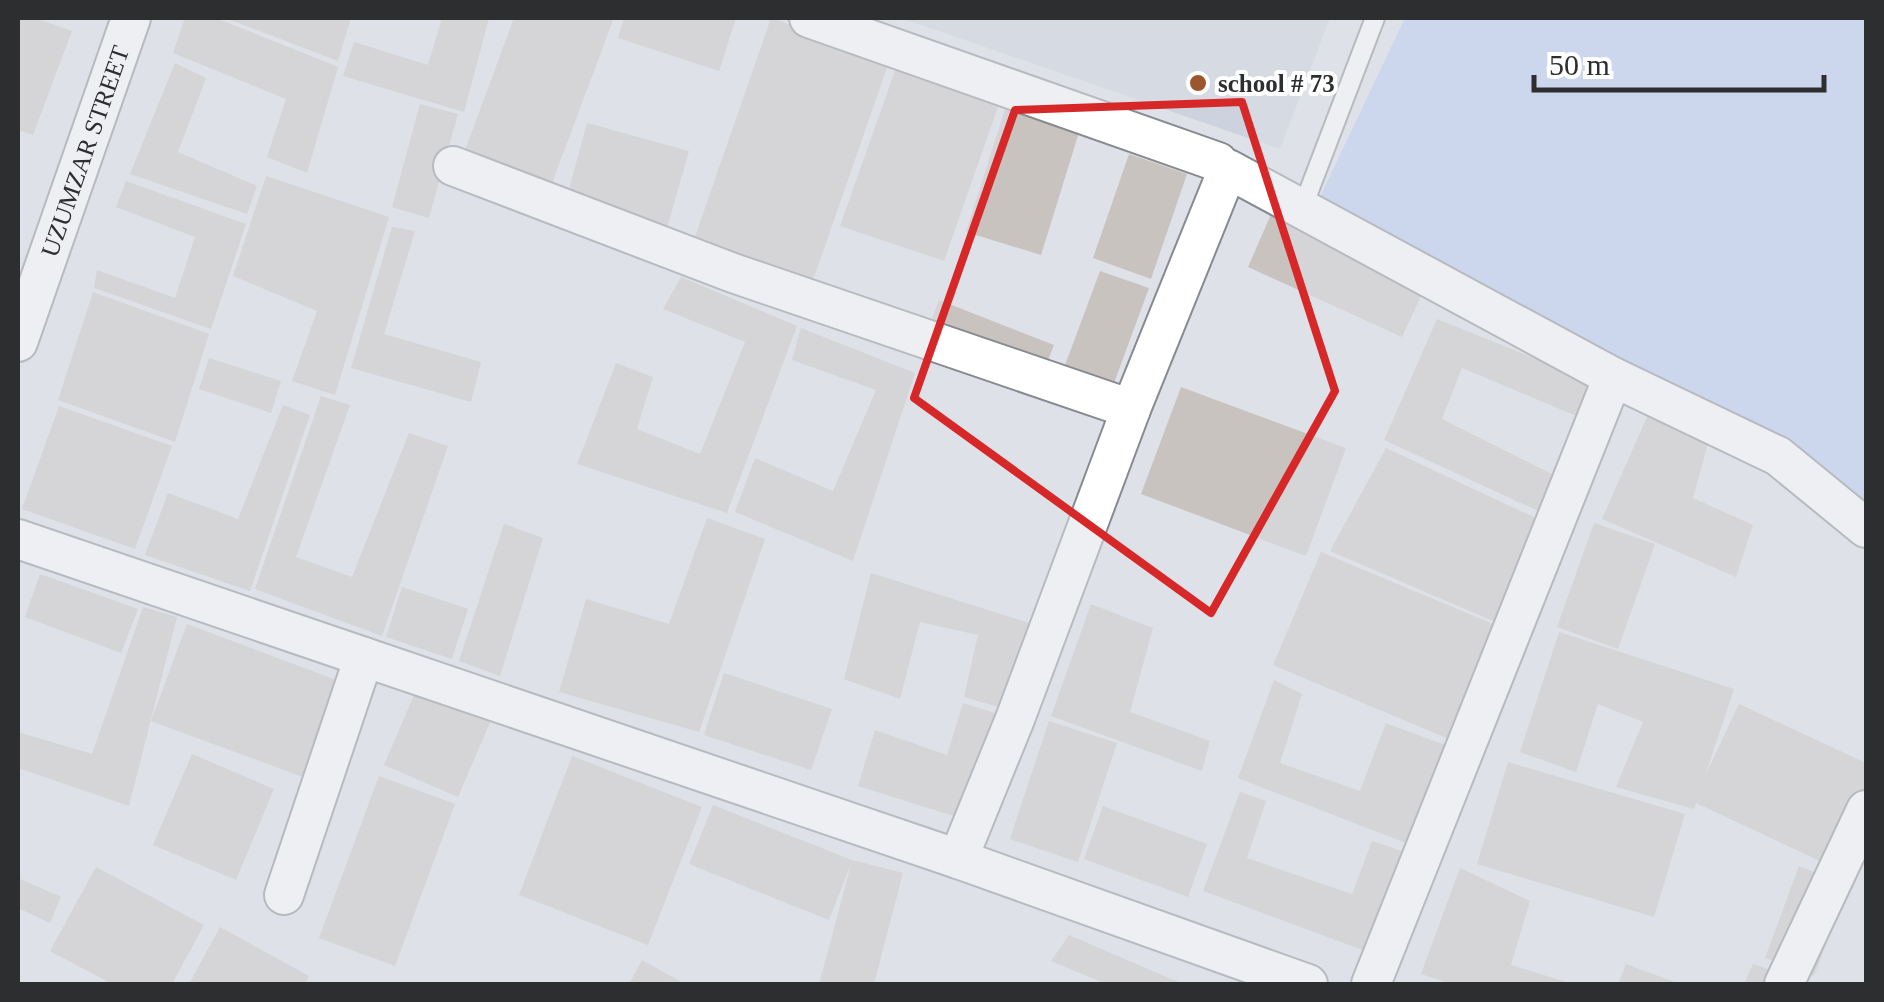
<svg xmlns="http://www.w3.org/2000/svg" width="1884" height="1002" viewBox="0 0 1884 1002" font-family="'Times New Roman',serif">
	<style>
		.built { fill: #ccd2de }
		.green { fill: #b6c9f3 }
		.building { fill: #c9c3c0 }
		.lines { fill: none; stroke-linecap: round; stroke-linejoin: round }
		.lane-casing { stroke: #878a8f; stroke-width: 22 }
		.street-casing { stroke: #878a8f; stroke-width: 42 }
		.lane { stroke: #fff; stroke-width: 18 }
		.street { stroke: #fff; stroke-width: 38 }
		.marked { fill: none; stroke: #d62828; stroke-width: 8; stroke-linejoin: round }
		.poi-dot { fill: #9c562d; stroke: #fff; stroke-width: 4 }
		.labels { text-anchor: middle; stroke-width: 8; stroke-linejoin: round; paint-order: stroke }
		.poi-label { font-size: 25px; font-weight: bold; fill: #2d2e30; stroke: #fff; text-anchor: start }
		.street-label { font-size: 25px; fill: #2d2e30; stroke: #fff }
	</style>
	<rect width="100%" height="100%" fill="#dee1e7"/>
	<path class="built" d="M901,18H1330L1280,149Z"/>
	<path class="green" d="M1405,18H1866V505L1708,403L1318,201Z"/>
	<path class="building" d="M18,18H35L72,31L33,135L18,130Z
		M185,18H216L338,67L307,173L267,157L286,99L173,53Z
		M225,18H351L338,61Z
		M442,18H489L464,112L343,76L354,42L428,65Z
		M514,18H614L551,186L464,153Z
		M624,18H736L719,71L618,38Z
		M771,18L890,59L809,292L690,251Z
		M175,63L206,78L178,152L257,186L247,214L130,174Z
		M897,65L1000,101L944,261L840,226Z
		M1007,103L1081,126L1041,255L966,232Z
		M420,104L458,114L429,218L392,207Z
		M587,123L689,151L667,228L566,200Z
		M1129,154L1187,174L1151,279L1093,258Z
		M266,176L389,217L335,395L292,381L317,311L233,276Z
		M126,181L246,224L211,329L94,288L97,270L175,298L195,237L116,207Z
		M1272,212L1427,283L1402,337L1248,267Z
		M392,227L415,231L384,334L481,362L471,402L351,368Z
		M1100,271L1149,288L1110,394L1061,376Z
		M681,277L797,326L727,513L577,464L616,363L653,377L637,429L700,454L745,342L663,309Z
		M93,292L209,334L175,442L58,400Z
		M939,300L1054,345L1044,371L929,326Z
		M1437,319L1596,383L1579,417L1462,368L1442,419L1564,480L1549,516L1384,440Z
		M801,328L915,373L853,561L735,512L755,458L833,491L876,390L792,360Z
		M209,358L281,381L271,413L199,389Z
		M1181,387L1346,448L1306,556L1141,494Z
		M321,396L350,405L296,557L352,577L409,433L448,446L382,636L255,589Z
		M1653,403L1711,432L1693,498L1753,525L1736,577L1602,519Z
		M283,405L310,415L250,591L145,555L168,493L238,519Z
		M59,406L172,446L135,549L22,509Z
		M1386,448L1542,521L1500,624L1330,551Z
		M707,518L765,539L699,732L559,692L586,599L669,624Z
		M1594,523L1655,544L1618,649L1557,627Z
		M504,524L543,538L500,676L459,661Z
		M1321,552L1498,626L1451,740L1273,665Z
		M871,573L1032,624L1005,709L964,697L978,635L920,622L900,699L844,679Z
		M40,574L138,609L121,653L25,617Z
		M402,587L468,609L452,659L386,637Z
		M1091,604L1153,628L1130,712L1210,741L1202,771L1051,716Z
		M143,607L177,617L129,806L18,768V732L92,754Z
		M187,624L347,684L311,780L151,721Z
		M1559,632L1734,689L1705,776L1739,704L1866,763V851L1854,877L1696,803L1694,809L1616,787L1643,722L1598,704L1576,772L1520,752Z
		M724,673L832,709L811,770L704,735Z
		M1274,680L1302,694L1280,763L1360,791L1386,723L1453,748L1419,848L1238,778Z
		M418,686L492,718L458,797L384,765Z
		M963,703L1001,715L966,820L858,786L875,730L947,755Z
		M1049,721L1117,743L1078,862L1010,839Z
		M192,754L274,789L236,880L153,845Z
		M572,756L702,807L648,945L519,895Z
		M1508,762L1685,814L1654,917L1477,864Z
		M379,776L455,804L395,966L319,938Z
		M1240,792L1266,801L1247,858L1352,894L1372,841L1408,853L1371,953L1203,891Z
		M713,805L852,860L903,873L874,984H819L852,861L829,920L689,864Z
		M1103,806L1207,844L1188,897L1084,859Z
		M1799,866L1848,885L1814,976L1765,958Z
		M96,867L204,925L172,984H112L50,951Z
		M1460,868L1530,901L1511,965L1573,984H1451L1421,974Z
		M18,878L61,897L50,923L18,908Z
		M220,927L309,976L305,984H189Z
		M1069,935L1183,984H1106L1051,961Z
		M642,960L685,984H629Z
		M1626,964L1680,984H1618Z
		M1753,964L1811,984H1744Z"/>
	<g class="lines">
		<defs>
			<path id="lane" d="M1302,209L1375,18"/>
			<g id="street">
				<path d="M809,18L1218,162"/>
				<path d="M453,166L733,273L1131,409"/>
				<path id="s1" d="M18,342L131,18"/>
				<path d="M18,539L364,657"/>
				<path d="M284,895L364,657L958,859"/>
				<path d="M1308,984L958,859L1015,719L1131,409L1228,169L1613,377"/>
				<path d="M1371,984L1613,377L1778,456L1866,528"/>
				<path d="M1784,984L1866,810"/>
			</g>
		</defs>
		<use href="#lane" class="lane-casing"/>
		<use href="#street" class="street-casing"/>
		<use href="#lane" class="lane"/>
		<use href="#street" class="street"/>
	</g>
	<path d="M0 0H1884V1002H0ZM1242,102L1335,391L1211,613L914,398L1015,110Z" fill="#dee1e7" fill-opacity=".55" fill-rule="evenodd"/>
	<path class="marked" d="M1242,102L1335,391L1211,613L914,398L1015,110Z"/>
	<circle class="poi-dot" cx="1198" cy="83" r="10"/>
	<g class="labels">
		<g class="poi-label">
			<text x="1218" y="92">school # 73</text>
		</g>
		<g class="street-label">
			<text dy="9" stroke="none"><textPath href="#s1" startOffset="202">UZUMZAR STREET</textPath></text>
		</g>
	</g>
	<rect width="1884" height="1002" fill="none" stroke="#2d2e30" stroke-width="40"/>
	<path d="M1534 75v15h290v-15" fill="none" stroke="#2d2e30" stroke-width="5"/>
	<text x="1549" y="75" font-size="30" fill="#2d2e30" stroke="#ffffff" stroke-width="8" paint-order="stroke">50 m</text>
</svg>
